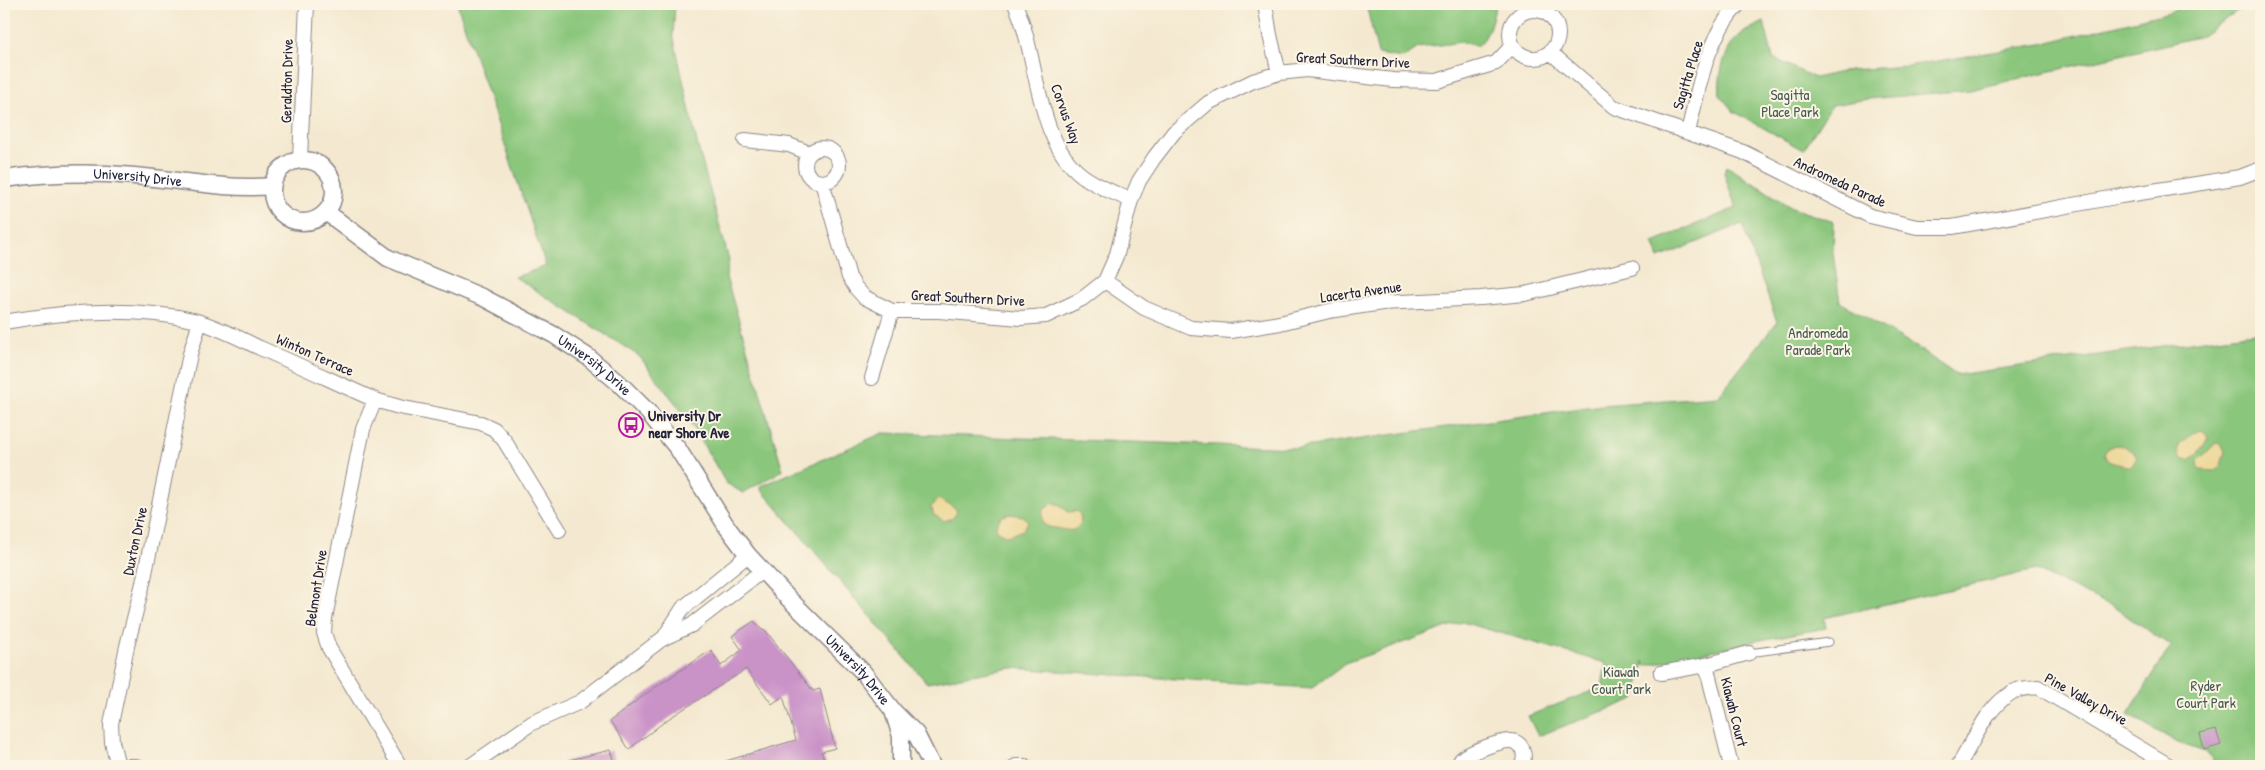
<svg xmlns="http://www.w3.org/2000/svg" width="2265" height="770" viewBox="0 0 2265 770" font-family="'Patrick Hand',sans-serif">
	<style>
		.green { fill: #8ac67c; stroke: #56745c }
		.sand { fill: #eeda9e; stroke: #887e6c }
		.building { fill: #ca93c8 }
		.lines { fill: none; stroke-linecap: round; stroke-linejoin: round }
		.service-casing { stroke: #8b8686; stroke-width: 9 }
		.minor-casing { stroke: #8b8686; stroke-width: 16 }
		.tertiary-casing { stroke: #8b8686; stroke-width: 19 }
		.service { stroke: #fff; stroke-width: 7 }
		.minor { stroke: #fff; stroke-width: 14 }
		.tertiary { stroke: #fff; stroke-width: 16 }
		.labels { text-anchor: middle; stroke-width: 4; stroke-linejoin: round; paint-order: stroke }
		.street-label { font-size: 15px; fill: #22223b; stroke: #fcf5e5 }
		.park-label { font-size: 15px; fill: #465b52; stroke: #fcf5e5 }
		.poi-label { font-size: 15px; font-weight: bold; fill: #22223b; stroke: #fcf5e5; text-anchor: start }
	</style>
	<rect width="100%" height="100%" fill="#fcf5e5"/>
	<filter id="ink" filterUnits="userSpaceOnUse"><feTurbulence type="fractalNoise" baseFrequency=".02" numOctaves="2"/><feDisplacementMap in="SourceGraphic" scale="10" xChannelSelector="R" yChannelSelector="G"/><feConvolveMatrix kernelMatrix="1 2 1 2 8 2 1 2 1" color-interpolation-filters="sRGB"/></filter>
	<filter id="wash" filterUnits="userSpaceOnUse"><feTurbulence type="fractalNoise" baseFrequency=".0096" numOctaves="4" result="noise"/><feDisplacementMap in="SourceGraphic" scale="20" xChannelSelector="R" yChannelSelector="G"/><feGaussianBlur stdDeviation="1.12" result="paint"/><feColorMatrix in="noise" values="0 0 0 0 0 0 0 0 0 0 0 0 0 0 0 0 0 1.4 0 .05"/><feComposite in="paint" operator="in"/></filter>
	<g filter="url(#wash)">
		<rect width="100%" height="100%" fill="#f4e9d0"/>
		<path class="green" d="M457,4H675L673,35L697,143L729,260L726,277L783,470L743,493L726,483L690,422L639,356L515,277L546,266Z
			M1366,4H1497C1491,18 1490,37 1477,46L1461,42L1418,48L1403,58L1378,54Z
			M2184,4H2247L2202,36L1970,90L1868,99L1832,105L1803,150L1733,111L1720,95C1718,76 1724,49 1739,36C1746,30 1756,26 1764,22L1773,58L1815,78L1850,70L1907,66L2041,44L2166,13L2179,9Z
			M1727,166L1792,208L1834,222L1833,253L1840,302L1915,346L1956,375L2261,332V766H2217L2205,752L2178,743L2128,714L2171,646L2112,606L2036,570L1824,618L1826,628L1755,641L1645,666L1644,661L1635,699L1538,736L1528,716L1602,687L1606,663L1462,622L1345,663L1312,688L1011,668L927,683L759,487L883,433L1297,448L1602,405L1718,396L1777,322L1742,224L1659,258L1653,242L1736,208L1724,173Z"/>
		<path class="sand" d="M2200,430L2204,431L2208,437C2206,444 2195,457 2189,460L2181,458L2178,449L2180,443Z
			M2216,443L2221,444L2225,451L2221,466L2215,471L2199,470L2198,461Z
			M2115,445L2124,446L2134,452L2137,457L2132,466C2128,467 2112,463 2108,461L2104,454L2108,448Z
			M938,499L955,508L957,512L953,518L944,521L934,515L931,507Z
			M1053,503L1060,505L1068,512L1077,511L1080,514L1081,523C1075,532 1070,531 1061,529C1046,526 1041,529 1043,510Z
			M1009,514L1024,516L1028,522L1023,530L1007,536L997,531L996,526L1001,517Z"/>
		<g id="blocks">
			<path class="building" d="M754,621L762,630L766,631L813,691L820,689L835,748L821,752L827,766H720L719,763L796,740L783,696L772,704L746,669L668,719L629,749L610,721L647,693L711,650L721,666L742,650L732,636Z
				M2216,730L2221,745L2204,750L2200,734Z
				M611,750L616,766H566L565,761Z"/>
		</g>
	</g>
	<g filter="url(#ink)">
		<use href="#blocks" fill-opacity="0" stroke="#8b8686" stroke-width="1"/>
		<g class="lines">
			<defs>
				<path id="service" d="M1749,653L1829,642"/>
				<path id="minor" d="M1015,4C1039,55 1034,140 1083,176C1098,187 1114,193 1131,200
					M1265,4L1270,35L1279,73
					M1510 34a24 24 0 1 1 48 0a24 24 0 1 1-48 0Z
					M1550,52L1614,107L1743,152L1870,216L1917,227H1952L1986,221L2121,196L2240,177L2261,169
					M1688,132C1699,88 1706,37 1739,4
					M745,140L789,145L809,153
					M805 165a17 17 0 1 1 34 0a17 17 0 1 1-34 0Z
					M300,159L307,4
					M822,182L849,277L856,288L864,297L892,311H939L1020,318L1046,316L1082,299L1105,281L1117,254L1131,200L1139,181L1154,158L1174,132L1208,103L1253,81L1279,73L1307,70L1393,80L1437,81L1496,63L1512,46
					M1105,281L1144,308L1191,328L1231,331L1280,323L1329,311L1382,303L1481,298L1525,294L1632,268
					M4,322C66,311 131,306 193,320C216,326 239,338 260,348C299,365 337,383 375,400L399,407L481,423L494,429L504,440L559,530
					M872,378L892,311
					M375,400L363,429L325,618L324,633L329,648L400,766
					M663,639L683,608L748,555
					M1706,665L1731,766
					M1661,673L1706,665L1749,653
					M118,766L112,742L111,724L127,646L143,583L190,354L200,322
					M126,766H136
					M470,766L532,723L580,702L662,639L692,625L762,571
					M1016,766H1025
					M1458,766C1459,763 1461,759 1464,757C1471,752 1500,741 1509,741C1523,740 1527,756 1521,766
					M1958,766C1973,743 1986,708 2011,693C2018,688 2029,688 2038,687L2170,766"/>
				<g id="tertiary">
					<circle cx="303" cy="191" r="31"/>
					<path id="s1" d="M4,179C47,173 91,172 134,176C180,180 226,190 272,186"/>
					<path id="s2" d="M326,212L388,258L484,298L554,335L588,357L619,383L648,412L678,449L727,527L748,555L788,598L863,672L894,712L916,734L932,766"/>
					<path d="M894,714L901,736V766"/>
				</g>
			</defs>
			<use href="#service" class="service-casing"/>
			<use href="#minor" class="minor-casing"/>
			<use href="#tertiary" class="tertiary-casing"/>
			<use href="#service" class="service"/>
			<use href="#minor" class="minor"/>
			<use href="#tertiary" class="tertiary"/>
		</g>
	</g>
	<defs>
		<symbol id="bus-ring" viewBox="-11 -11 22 22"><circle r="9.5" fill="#fcf5e5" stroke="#b5179e" stroke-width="1.5"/><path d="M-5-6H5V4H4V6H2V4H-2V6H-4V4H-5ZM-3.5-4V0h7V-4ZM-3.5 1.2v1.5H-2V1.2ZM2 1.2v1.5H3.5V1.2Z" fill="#b5179e"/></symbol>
	</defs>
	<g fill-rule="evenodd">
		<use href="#bus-ring" x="617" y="411" width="28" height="28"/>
	</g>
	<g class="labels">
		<g class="street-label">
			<text transform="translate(1353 60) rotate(3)" y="5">Great Southern Drive</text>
			<text transform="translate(1688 75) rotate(-73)" y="5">Sagitta Place</text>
			<text transform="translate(287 81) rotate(-89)" y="5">Geraldton Drive</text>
			<text transform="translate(1066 114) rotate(70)" y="5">Corvus Way</text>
			<text dy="5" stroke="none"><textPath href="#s1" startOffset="134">University Drive</textPath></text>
			<text transform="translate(1840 182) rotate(25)" y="5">Andromeda Parade</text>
			<text transform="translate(1361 292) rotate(-8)" y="5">Lacerta Avenue</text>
			<text transform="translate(968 298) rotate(3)" y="5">Great Southern Drive</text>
			<text transform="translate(315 355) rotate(24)" y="5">Winton Terrace</text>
			<text dy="5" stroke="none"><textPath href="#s2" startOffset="311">University Drive</textPath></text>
			<text transform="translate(135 541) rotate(-78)" y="5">Duxton Drive</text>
			<text transform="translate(316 588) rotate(-81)" y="5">Belmont Drive</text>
			<text dy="5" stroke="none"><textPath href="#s2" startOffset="716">University Drive</textPath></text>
			<text transform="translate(2086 699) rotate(29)" y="5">Pine Valley Drive</text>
			<text transform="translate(1734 712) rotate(76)" y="5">Kiawah Court</text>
		</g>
		<g class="park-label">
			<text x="1790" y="100">Sagitta<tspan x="1790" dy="17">Place Park</tspan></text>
			<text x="1818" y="338">Andromeda<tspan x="1818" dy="17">Parade Park</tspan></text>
			<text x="1621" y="677">Kiawah<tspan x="1621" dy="17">Court Park</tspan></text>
			<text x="2206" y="691">Ryder<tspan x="2206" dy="17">Court Park</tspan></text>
		</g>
		<g class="poi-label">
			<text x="648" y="421">University Dr<tspan x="648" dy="17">near Shore Ave</tspan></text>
		</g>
	</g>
	<rect width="2265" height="770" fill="none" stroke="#fcf5e5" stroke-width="20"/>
</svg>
